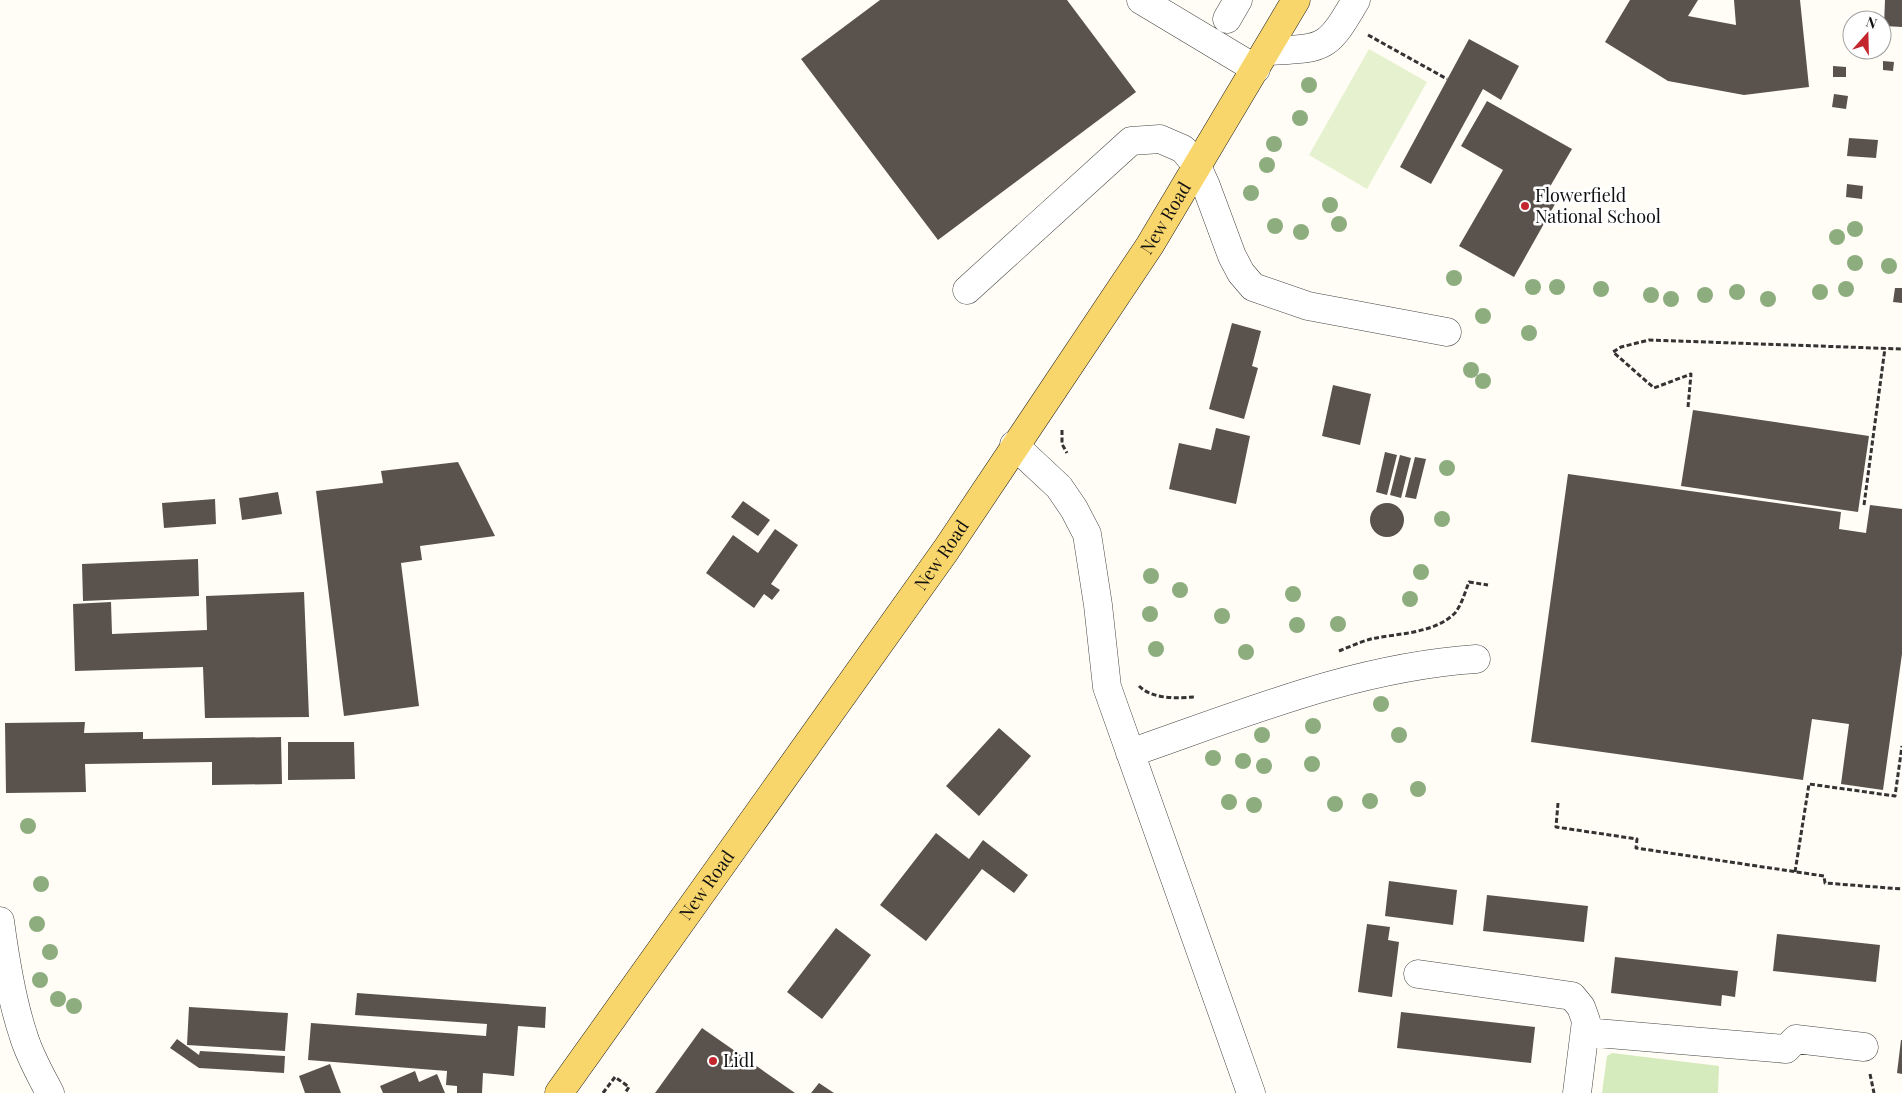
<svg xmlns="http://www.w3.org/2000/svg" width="1902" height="1093" viewBox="0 0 1902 1093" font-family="'Playfair Display',serif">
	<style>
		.green { fill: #d5ebbd }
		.pitch { fill: #e6f2cf }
		.building { fill: #5a524d }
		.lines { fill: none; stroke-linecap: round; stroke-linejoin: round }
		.minor-casing { stroke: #444; stroke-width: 29 }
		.major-casing { stroke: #222; stroke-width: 29 }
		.path { stroke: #333; stroke-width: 3; stroke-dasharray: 5 2.5; stroke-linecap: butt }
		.minor { stroke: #fff; stroke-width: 28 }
		.major { stroke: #f9d66b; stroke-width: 28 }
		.tree { fill: #8dad7f }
		.poi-dot { fill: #c4262e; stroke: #fff; stroke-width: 2 }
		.labels { text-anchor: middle; stroke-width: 5; stroke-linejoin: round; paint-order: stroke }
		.poi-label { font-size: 18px; fill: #111; stroke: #fff; text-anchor: start }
		.street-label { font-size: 18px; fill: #111; stroke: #fff }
	</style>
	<rect width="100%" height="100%" fill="#fffdf5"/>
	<path class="green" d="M1612,1053L1719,1066L1718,1093H1602L1607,1056Z"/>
	<path class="pitch" d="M1369,49L1427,82L1367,189L1309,155Z"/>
	<path class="building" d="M880,0H1067L1136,92L938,240L801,59Z
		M1630,0H1698L1688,16L1736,25L1734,0H1800L1809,87L1744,95L1668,81L1605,42Z
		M1885,0H1902V27L1884,26Z
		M1469,39L1519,66L1501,100L1483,89L1431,184L1400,167Z
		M1883,61L1894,62L1893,71L1883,70Z
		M1833,66L1846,67V77H1833Z
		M1834,94L1848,96L1846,109L1832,107Z
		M1487,101L1572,149L1548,190L1559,197L1514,277L1459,246L1503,170L1461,146Z
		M1849,138L1878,140L1876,158L1847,156Z
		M1847,184L1863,186L1862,199L1846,197Z
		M1895,288H1902V303L1893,302Z
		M1232,323L1261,331L1252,366L1258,368L1244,419L1209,409Z
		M1333,385L1371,394L1360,445L1322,436Z
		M1693,410L1869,436L1858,512L1681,486Z
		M1216,428L1250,436L1236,504L1169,489L1179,443L1211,450Z
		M1385,452L1397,455L1387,495L1376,492Z
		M1400,455L1411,458L1401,498L1390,495Z
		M1415,457L1426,459L1416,499L1405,497Z
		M458,462L495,536L420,546L422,560L401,563L419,706L344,716L316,491L383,483L381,471Z
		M1568,474L1841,512L1839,529L1866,533L1870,505L1902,509V654L1883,790L1841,784L1849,724L1812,719L1803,780L1531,742Z
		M278,492L282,514L242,520L239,498Z
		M215,499L216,524L164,528L162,503Z
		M743,501L770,520L758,536L731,517Z
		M1370 520a17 17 0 1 1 34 0a17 17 0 1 1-34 0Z
		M775,529L798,545L771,584L780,590L772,600L764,594L754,608L706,573L733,535L758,553Z
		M198,559L199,596L83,601L82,564Z
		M304,592L309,717L205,718L203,667L75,671L73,604L111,602L112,634L207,630L206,596Z
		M85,722L84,733L143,732V739L281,737L282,784L212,785V762L85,764L86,792L6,793L5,723Z
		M999,728L1031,756L979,816L946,786Z
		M288,742H354L355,779L288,780Z
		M936,833L969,859L983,840L1028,875L1014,893L982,869L926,941L880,905Z
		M1389,881L1457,890L1453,925L1385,916Z
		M1487,895L1588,906L1584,942L1483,931Z
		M1367,924L1390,927L1388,940L1399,942L1392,997L1358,992Z
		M836,928L871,955L822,1019L787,992Z
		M1777,934L1880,945L1876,982L1773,971Z
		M1615,957L1738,971L1735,997L1722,995L1721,1006L1611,993Z
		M357,993L546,1007L545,1028L518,1026L514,1076L483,1073L482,1093H457V1086L446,1085L447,1071L308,1060L311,1023L486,1036L487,1024L355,1015Z
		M189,1007L288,1013L285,1051L187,1045Z
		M1401,1012L1535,1027L1531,1063L1397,1048Z
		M702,1028L795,1093H655Z
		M177,1039L199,1055L200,1051L285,1056L284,1073L199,1068L170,1048Z
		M1901,1040H1902V1074L1897,1073Z
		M330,1064L341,1093H305L299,1076Z
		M415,1071L419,1082L437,1074L445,1093H383L380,1086Z
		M819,1083L834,1093H811Z"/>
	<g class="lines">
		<defs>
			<path id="minor" d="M1141,0L1256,69
				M1227,19L1238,0
				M1266,51C1324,48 1326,52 1356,0
				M967,290L1131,141L1160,139L1183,149L1197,166L1206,186L1232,256L1241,273L1253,287L1308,306L1447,332
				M1014,445L1059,487L1074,509L1087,534L1098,605L1107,687L1251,1093
				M1130,753C1243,714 1355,667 1476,659
				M0,921C5,958 11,998 23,1034C29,1055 40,1074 50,1093
				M1418,974L1572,996L1581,1007L1586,1021L1577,1093
				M1585,1032L1786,1049L1796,1039L1864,1047"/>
			<g id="major">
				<path id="s1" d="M559,1093L946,550L1150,245L1296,0"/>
			</g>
		</defs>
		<use href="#minor" class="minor-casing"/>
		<use href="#major" class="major-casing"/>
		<path class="path" d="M1368,35L1447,79
			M1688,407L1691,374L1654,388L1613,352L1621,347L1649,340L1902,349
			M1062,430V444L1067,453
			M1864,505L1885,348
			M1339,651C1349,647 1360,642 1371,639C1398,633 1434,634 1455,613C1462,604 1465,592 1469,582L1488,585
			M1139,686C1153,700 1178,698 1195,697
			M1558,803L1556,827L1637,839L1636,848L1824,876L1825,883L1902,889
			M1795,872L1809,784L1895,796L1902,746
			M1870,1074L1874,1093
			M603,1093L615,1077L629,1087L625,1093"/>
		<use href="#minor" class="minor"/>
		<use href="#major" class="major"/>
	</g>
	<g class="tree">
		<circle cx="1309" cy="85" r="8"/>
		<circle cx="1300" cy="118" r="8"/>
		<circle cx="1274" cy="144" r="8"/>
		<circle cx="1267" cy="165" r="8"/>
		<circle cx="1251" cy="193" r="8"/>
		<circle cx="1330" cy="205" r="8"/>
		<circle cx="1339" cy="224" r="8"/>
		<circle cx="1275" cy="226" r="8"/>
		<circle cx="1855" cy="229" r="8"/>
		<circle cx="1301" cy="232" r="8"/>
		<circle cx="1837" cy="237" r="8"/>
		<circle cx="1855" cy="263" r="8"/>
		<circle cx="1889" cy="266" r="8"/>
		<circle cx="1454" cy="278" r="8"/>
		<circle cx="1533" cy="287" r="8"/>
		<circle cx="1557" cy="287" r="8"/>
		<circle cx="1601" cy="289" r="8"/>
		<circle cx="1846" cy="289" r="8"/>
		<circle cx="1737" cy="292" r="8"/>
		<circle cx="1820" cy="292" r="8"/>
		<circle cx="1651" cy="295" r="8"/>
		<circle cx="1705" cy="295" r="8"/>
		<circle cx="1671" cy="299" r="8"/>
		<circle cx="1768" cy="299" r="8"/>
		<circle cx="1483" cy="316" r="8"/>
		<circle cx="1529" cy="333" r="8"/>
		<circle cx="1471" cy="370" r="8"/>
		<circle cx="1483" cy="381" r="8"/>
		<circle cx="1447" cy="468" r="8"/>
		<circle cx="1442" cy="519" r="8"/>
		<circle cx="1421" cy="572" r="8"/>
		<circle cx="1151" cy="576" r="8"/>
		<circle cx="1180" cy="590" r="8"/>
		<circle cx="1293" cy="594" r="8"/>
		<circle cx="1410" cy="599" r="8"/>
		<circle cx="1150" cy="614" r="8"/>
		<circle cx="1222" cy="616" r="8"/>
		<circle cx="1338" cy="624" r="8"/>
		<circle cx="1297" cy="625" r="8"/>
		<circle cx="1156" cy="649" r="8"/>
		<circle cx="1246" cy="652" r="8"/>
		<circle cx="1381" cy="704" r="8"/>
		<circle cx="1313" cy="726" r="8"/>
		<circle cx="1262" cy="735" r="8"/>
		<circle cx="1399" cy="735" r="8"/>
		<circle cx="1213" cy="758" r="8"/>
		<circle cx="1243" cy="761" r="8"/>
		<circle cx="1312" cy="764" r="8"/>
		<circle cx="1264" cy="766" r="8"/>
		<circle cx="1418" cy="789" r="8"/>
		<circle cx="1370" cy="801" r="8"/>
		<circle cx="1229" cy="802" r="8"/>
		<circle cx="1335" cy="804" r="8"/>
		<circle cx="1254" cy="805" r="8"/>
		<circle cx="28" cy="826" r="8"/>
		<circle cx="41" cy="884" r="8"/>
		<circle cx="37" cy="924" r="8"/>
		<circle cx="50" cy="952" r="8"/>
		<circle cx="40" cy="980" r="8"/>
		<circle cx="58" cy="999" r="8"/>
		<circle cx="74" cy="1006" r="8"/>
	</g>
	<g class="poi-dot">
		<circle cx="1525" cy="206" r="5"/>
		<circle cx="713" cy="1061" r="5"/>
	</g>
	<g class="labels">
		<g class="poi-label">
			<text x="1535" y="202">Flowerfield<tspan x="1535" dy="21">National School</tspan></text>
			<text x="723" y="1067">Lidl</text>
		</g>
		<g class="street-label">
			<text dy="6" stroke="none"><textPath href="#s1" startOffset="1065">New Road</textPath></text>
			<text dy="6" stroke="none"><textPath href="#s1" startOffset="660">New Road</textPath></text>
			<text dy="6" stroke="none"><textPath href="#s1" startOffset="255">New Road</textPath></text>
		</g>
	</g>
	<g transform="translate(1867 35) rotate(20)"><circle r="24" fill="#ffffff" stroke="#a0a0a0"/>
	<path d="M0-4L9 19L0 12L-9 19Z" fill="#c4262e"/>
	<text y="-8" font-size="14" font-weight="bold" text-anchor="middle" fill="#111111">N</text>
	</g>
</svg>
